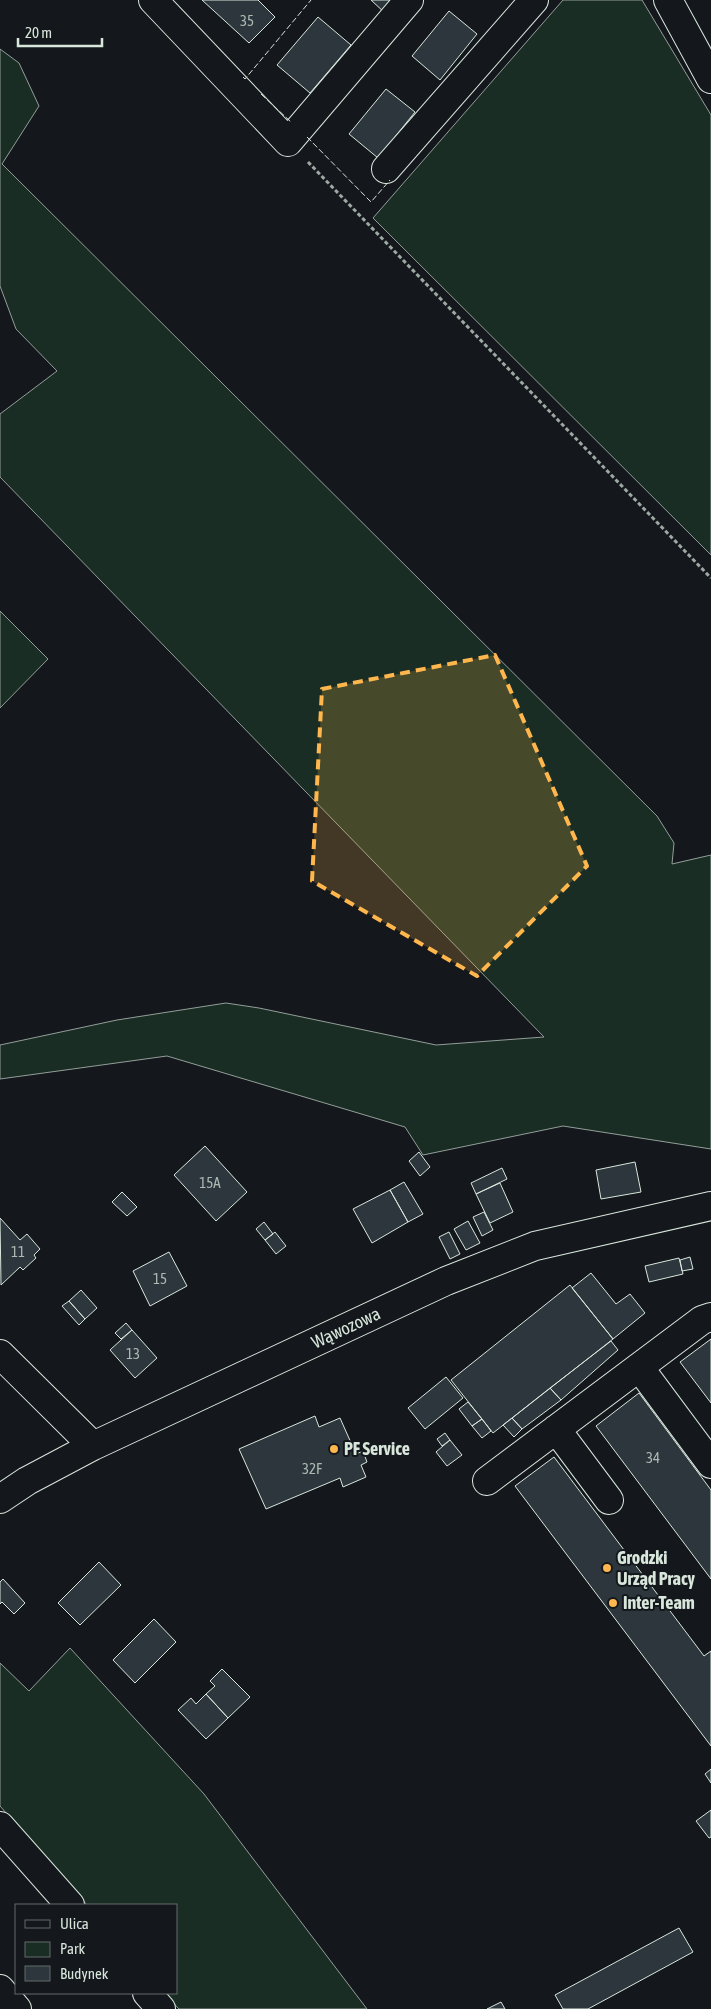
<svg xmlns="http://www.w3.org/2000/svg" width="711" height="2009" viewBox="0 0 711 2009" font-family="'Asap Condensed',sans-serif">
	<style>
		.green { fill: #1a2d24; stroke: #939e99 }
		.building { fill: #2c363c; stroke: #d8e6dc }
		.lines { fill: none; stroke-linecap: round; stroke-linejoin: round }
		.minor-casing { stroke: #d8e6dc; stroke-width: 30 }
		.path { stroke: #9da8a2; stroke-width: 3; stroke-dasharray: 4 2.5; stroke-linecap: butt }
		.minor { stroke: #14181c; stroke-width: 28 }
		.fence { stroke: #d8e6dc; stroke-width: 1; stroke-dasharray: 6 2.5; stroke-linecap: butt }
		.marked { fill: #ffb74d; fill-opacity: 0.2; stroke: #ffb74d; stroke-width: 4; stroke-dasharray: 10 6; stroke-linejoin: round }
		.poi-dot { fill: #ffb74d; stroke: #14181c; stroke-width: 2 }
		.labels { text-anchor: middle; stroke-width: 4; stroke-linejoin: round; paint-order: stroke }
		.number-label { font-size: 15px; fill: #adbab4 }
		.street-label { font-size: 18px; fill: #d8e6dc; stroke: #14181c }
		.poi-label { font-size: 18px; font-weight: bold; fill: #d8e6dc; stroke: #14181c; text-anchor: start }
	</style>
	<rect width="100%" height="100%" fill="#14181c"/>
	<path class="green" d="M563,0H642L711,115V555L373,218Z
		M0,49L19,63L39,106L2,164L657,816L674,843L672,864L711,855V1149L563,1126L423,1155L405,1127L167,1056L0,1079V1045L117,1020L226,1003L259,1008L436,1045L544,1037L0,477V414L57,371L16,329L0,286Z
		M0,611L48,659L0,708Z
		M70,1648L204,1794L367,2009H179L164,1993H176V1905H87L0,1806V1663L29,1691Z"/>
	<path class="building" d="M202,0H258L275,17L249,43Z
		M371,0H398L386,14Z
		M449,11L477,34L440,80L412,56Z
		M318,17L351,45L310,93L277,65Z
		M386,89L415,112L378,158L349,134Z
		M205,1146L247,1192L216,1221L174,1175Z
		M419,1152L430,1167L420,1176L409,1161Z
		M635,1162L641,1192L601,1199L596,1170Z
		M502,1168L507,1179L476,1194L471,1183Z
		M404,1182L423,1214L408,1222L390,1190Z
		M500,1183L513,1212L490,1223L476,1194Z
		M390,1190L408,1222L372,1243L353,1209Z
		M122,1192L137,1207L127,1216L112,1202Z
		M484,1212L493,1230L482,1236L473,1217Z
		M0,1218L20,1240L27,1234L40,1249L34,1255L36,1258L23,1270L20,1267L1,1285Z
		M468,1221L480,1243L466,1250L454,1229Z
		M264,1222L273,1234L265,1240L256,1229Z
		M275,1232L286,1246L276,1254L265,1240Z
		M449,1232L460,1254L450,1259L439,1237Z
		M169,1252L187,1286L150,1306L133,1271Z
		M690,1257L693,1269L682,1271L680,1260Z
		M679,1258L683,1274L649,1282L645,1266Z
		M591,1273L616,1304L630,1294L645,1313L613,1339L572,1288Z
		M570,1285L613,1339L493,1433L451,1380Z
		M81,1290L97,1308L85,1319L69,1301Z
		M69,1301L85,1319L79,1325L62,1306Z
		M126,1323L132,1330L121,1339L115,1333Z
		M132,1330L157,1358L135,1378L110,1350Z
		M711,1339V1403L680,1362Z
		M611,1341L618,1350L561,1400L550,1388Z
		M446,1377L463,1398L425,1429L408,1408Z
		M550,1388L561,1400L522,1429L512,1418Z
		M639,1393L711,1490V1579L596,1426Z
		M468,1402L482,1419L472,1426L459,1409Z
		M315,1416L319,1427L340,1418L356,1454L363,1451L367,1462L361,1465L366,1477L343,1487L340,1478L266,1509L239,1449Z
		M512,1418L522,1429L514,1437L503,1425Z
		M482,1419L491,1431L482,1438L472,1426Z
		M445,1433L450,1440L442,1446L437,1439Z
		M450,1440L462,1455L447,1466L436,1452Z
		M554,1457L704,1656L711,1651V1746L515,1486Z
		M99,1562L121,1585L80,1625L58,1603Z
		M3,1579L25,1603L14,1614L2,1602L0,1604V1582Z
		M154,1619L176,1642L135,1683L113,1660Z
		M222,1669L250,1697L228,1718L206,1694L215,1686L210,1681Z
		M206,1694L228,1718L206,1739L178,1710L191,1698L196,1704Z
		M711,1769V1783L705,1774Z
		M711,1810V1837L709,1838L696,1821Z
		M679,1928L693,1952L588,2009H563L555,1995Z
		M501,2002L505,2009H487Z"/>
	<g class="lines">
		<defs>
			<path id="minor" d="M153,0L288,142L409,0
				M668,0L711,79
				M386,169L534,0
				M0,1354L93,1446
				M639,1367L711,1464
				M556,1429L609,1500
				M487,1481L702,1320L711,1317
				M0,1499L27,1481L93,1446L446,1281L535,1246L711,1206
				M0,1826L70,1905
				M0,1989L17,2009
				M147,1993L161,2009"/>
		</defs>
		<use href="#minor" class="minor-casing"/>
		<path class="path" d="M308,162L711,578"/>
		<use href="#minor" class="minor"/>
		<path class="fence" d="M243,77L245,79L311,0
			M261,94L292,123
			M307,137L371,202L390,180"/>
	</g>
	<path class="marked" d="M495,655L587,866L477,976L312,881L322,689Z"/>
	<g class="poi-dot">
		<circle cx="334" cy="1449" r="5"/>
		<circle cx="607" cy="1568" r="5"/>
		<circle cx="613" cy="1603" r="5"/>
	</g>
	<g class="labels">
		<g class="number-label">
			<text x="247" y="26">35</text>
			<text x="210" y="1188">15A</text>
			<text x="18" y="1257">11</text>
			<text x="160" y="1284">15</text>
			<text x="133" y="1359">13</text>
			<text x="653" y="1463">34</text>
			<text x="312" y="1474">32F</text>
		</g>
		<g class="street-label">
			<text transform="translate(346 1328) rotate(-25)" y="6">Wąwozowa</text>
		</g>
		<g class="poi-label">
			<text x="344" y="1455">PF Service</text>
			<text x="617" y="1564">Grodzki<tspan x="617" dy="21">Urząd Pracy</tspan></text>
			<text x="623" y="1609">Inter-Team</text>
		</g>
	</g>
	<rect x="15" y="1904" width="162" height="90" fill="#14181c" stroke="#626a69"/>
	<rect x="25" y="1920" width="25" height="8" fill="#14181c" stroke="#626a69"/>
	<text x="60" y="1929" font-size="15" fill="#d8e6dc">Ulica</text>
	<rect x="25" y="1942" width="25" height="15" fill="#1a2d24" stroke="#626a69"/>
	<text x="60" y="1954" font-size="15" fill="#d8e6dc">Park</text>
	<rect x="25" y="1966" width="25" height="15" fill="#2c363c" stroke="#626a69"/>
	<text x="60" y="1979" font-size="15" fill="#d8e6dc">Budynek</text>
	<path d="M18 38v8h84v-8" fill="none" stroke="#d8e6dc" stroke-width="2.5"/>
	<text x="25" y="38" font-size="15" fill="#d8e6dc" stroke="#14181c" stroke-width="4" paint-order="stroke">20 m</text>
</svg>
